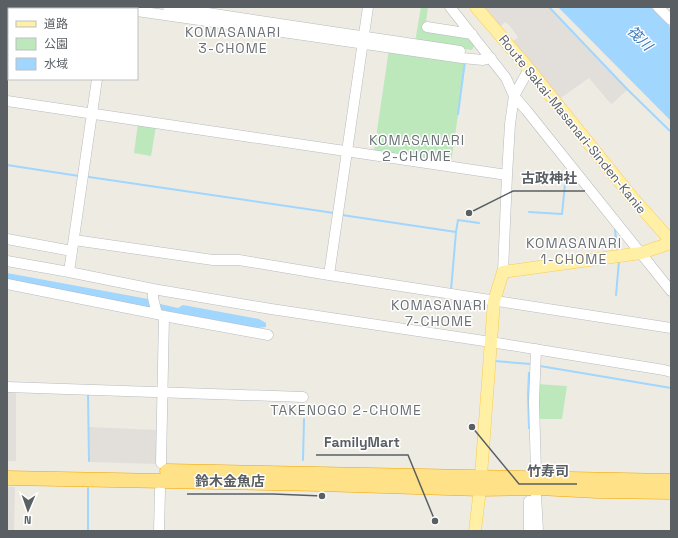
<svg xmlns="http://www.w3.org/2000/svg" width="678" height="538" viewBox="0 0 678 538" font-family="'Space Grotesk','Noto Sans JP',sans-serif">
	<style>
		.industrial { fill: #e2dfda }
		.green { fill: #bce8bc }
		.water { fill: #a1d6ff }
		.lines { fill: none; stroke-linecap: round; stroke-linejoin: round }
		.stream { stroke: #a1d6ff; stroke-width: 2 }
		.minor-casing { stroke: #b7babf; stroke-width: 11 }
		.major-casing { stroke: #faca4f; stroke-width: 13 }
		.highway-casing { stroke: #f0a500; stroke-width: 15 }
		.minor { stroke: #fff; stroke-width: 10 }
		.major { stroke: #fff0a6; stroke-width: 12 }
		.highway { stroke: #ffe188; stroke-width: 14 }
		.labels { text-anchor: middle; stroke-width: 3; stroke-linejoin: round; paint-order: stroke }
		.street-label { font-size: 13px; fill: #5a5f64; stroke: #fff }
		.neighbourhood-label { font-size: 14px; letter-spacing: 1px; fill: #6b7176; stroke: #fff }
		.water-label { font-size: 14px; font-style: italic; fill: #3876b8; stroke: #fff }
		.leader { fill: none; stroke: #5a5f64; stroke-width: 1.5 }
		.callout-dot { fill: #5a5f64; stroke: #fff; stroke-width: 1.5 }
		.callout-label { font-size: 14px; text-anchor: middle; font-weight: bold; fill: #5a5f64; stroke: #fff; stroke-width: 3; stroke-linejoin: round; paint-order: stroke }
	</style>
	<rect width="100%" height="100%" fill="#eeece2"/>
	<path class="industrial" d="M488,7H548L627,90L612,104L609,102L589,78L558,100L511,43L518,37L509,25L505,22L499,28L484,10Z
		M7,390H16V461H7Z
		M89,427L158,430V464L90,462Z
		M7,487H15L14,531H7Z"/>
	<path class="green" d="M421,7H428L425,30L470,36L475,44L472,50L415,42Z
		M389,49L466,60L451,163L374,151Z
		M138,123L156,126L151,156L134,153Z
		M537,384L567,386L562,419H538Z"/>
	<path class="water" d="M558,7H651L671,28V121Z
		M7,273L148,299L156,303L178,308L183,305L259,319L266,323V327L257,328L7,281Z
		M528,372H530V429H528L527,394Z"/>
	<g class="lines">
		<path class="stream" d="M549,7L627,89L671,132
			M50,9V7
			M458,114L465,61
			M7,165L79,176
			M89,177L334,213
			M529,212L562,214L565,184H576
			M342,215L456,232L458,220L479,223
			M615,229L617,249
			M451,290L456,232
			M616,295L619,261
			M494,361L531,364
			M540,366L671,388
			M88,394L89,461
			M303,460L304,419
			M88,531V488"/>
		<defs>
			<path id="minor" d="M112,7L125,9
				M168,7L460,51
				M450,7L506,78L514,96L527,111L671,291
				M658,7L671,20
				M137,11L462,58L483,60L491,58
				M427,27L472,34
				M7,101L507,175
				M7,239L72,251
				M74,240L213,260H239L329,275L671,328
				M7,261L69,272L153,289L271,309L491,342L664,370L671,372
				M69,272L97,79
				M503,272L507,175L510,124L514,96L529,69
				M329,275L368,7
				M7,284L157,314
				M153,289V298L157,314L164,316L161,463
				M164,316L268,335
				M7,387L303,397
				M536,472L534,402L536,349
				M536,495L538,531
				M529,501V531
				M159,531L160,490"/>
			<path id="major" d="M476,7L529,69L631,196L671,241
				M475,531L480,489L494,301L503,272L641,253L671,243"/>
			<path id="highway" d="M167,471L671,481
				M7,478L319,484L480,489L539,488L597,491L671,492"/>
		</defs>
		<use href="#minor" class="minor-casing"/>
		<use href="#major" class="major-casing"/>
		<use href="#highway" class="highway-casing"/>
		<use href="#minor" class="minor"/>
		<use href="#major" class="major"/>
		<use href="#highway" class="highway"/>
	</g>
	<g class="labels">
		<g class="street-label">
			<text transform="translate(573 124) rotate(51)" y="5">Route Sakai-Masanari-Sinden-Kanie</text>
		</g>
		<g class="neighbourhood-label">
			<text x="233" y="37">KOMASANARI<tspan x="233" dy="16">3-CHOME</tspan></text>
			<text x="417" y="145">KOMASANARI<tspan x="417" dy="16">2-CHOME</tspan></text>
			<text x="574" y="248">KOMASANARI<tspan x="574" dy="16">1-CHOME</tspan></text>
			<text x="439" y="310">KOMASANARI<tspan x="439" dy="16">7-CHOME</tspan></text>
			<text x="346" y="415">TAKENOGO 2-CHOME</text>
		</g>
		<g class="water-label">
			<text transform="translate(640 38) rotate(45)" y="5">筏川</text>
		</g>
	</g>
	<path class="leader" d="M469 213L513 191H585M435 521L408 455H316M472 427L519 484H577M322 496L273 494H187"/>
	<g class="callout-dot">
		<circle cx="469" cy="213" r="4"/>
		<circle cx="435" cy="521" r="4"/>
		<circle cx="472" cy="427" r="4"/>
		<circle cx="322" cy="496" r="4"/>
	</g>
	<g class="callout-label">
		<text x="549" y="183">古政神社</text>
		<text x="362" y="447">FamilyMart</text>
		<text x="548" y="476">竹寿司</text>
		<text x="230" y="486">鈴木金魚店</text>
	</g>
	<rect width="678" height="538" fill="none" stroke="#5a5f64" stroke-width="16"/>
	<rect x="8" y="8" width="130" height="72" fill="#ffffff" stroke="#bdbfc1"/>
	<rect x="16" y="21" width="20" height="6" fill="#fff0a6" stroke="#bdbfc1"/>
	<text x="44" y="28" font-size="12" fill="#5a5f64">道路</text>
	<rect x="16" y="38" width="20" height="12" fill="#bce8bc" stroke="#bdbfc1"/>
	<text x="44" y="48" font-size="12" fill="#5a5f64">公園</text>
	<rect x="16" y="58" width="20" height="12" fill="#a1d6ff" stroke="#bdbfc1"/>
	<text x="44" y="68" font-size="12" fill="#5a5f64">水域</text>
	<g transform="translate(28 510) rotate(182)" stroke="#ffffff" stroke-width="3" paint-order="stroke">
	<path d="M0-3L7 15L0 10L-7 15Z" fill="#5a5f64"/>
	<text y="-6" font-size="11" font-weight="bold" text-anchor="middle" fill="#5a5f64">N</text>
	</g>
</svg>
